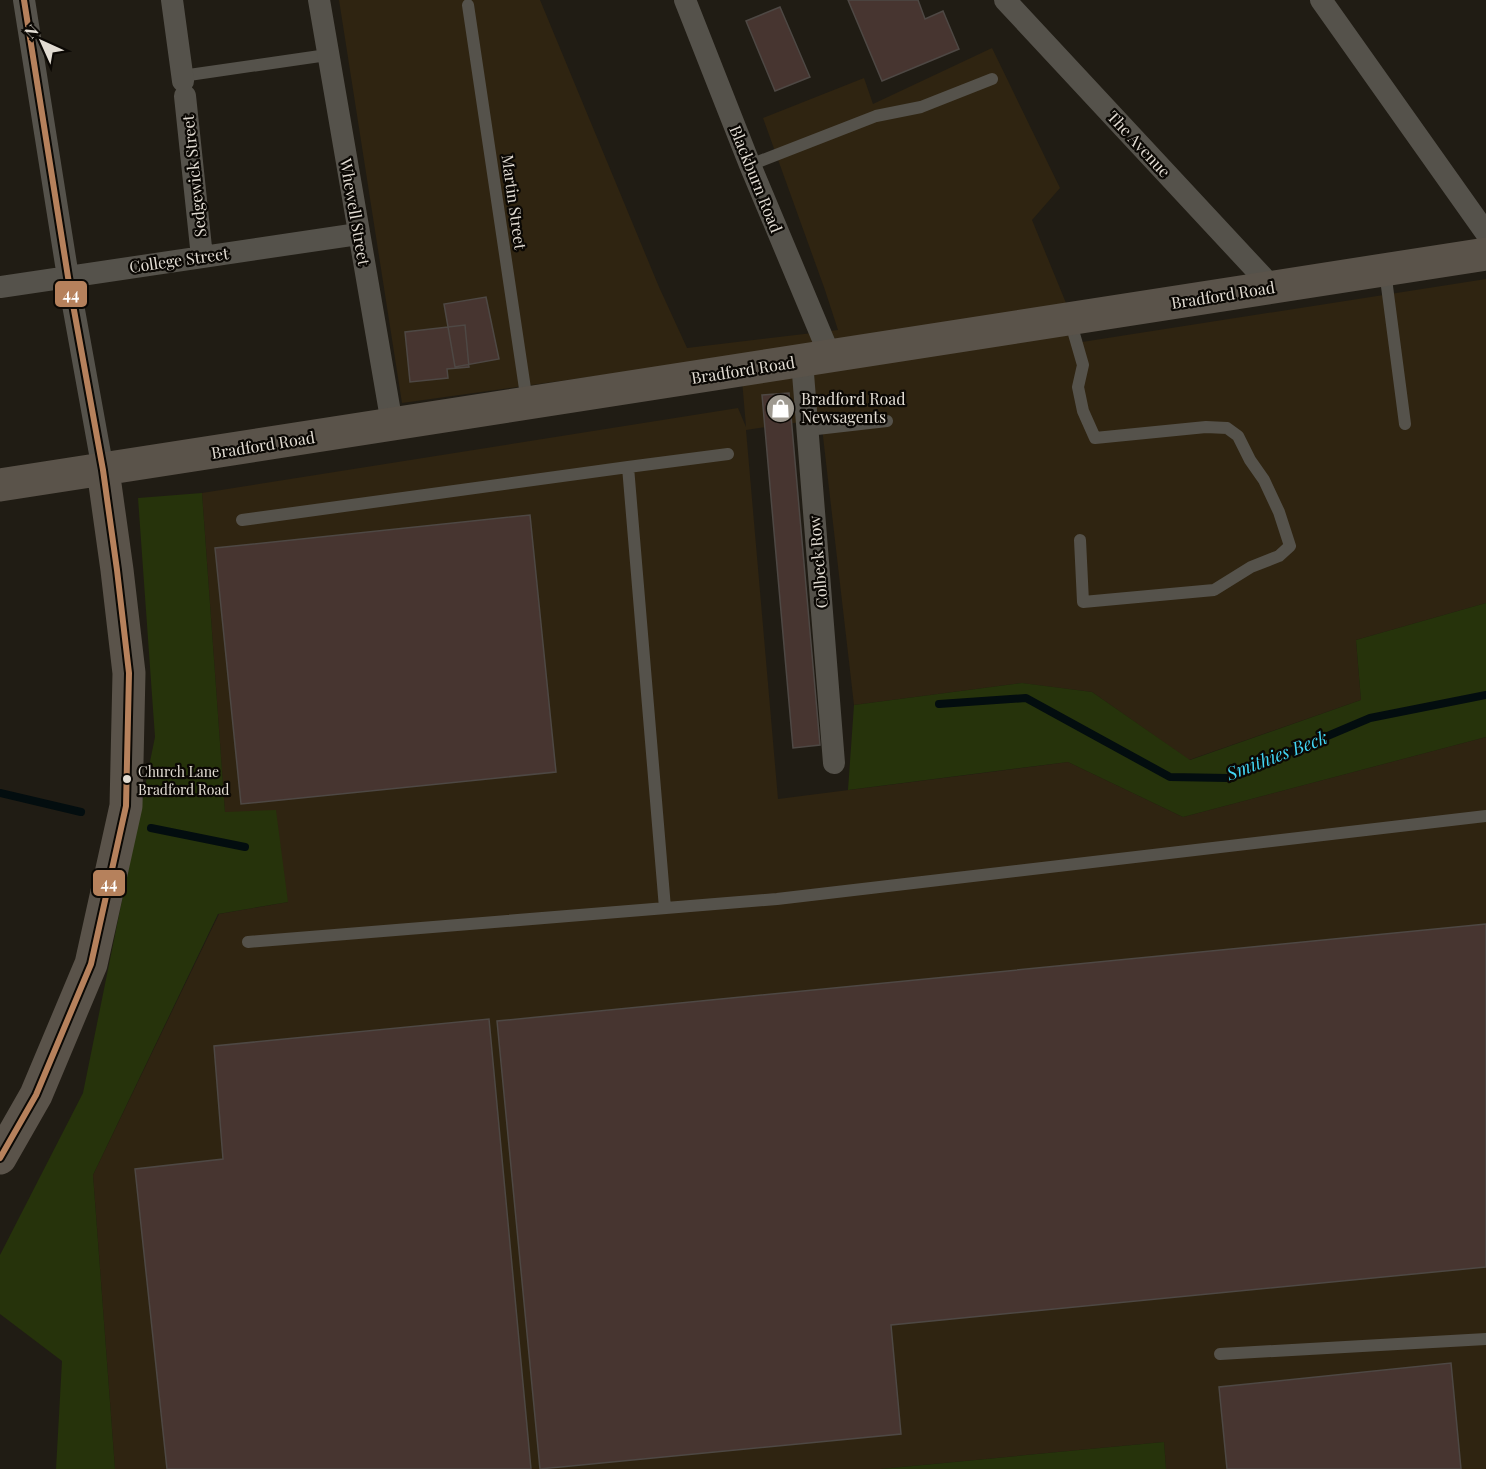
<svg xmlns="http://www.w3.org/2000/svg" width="1486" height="1469" viewBox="0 0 1486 1469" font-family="'Playfair Display',serif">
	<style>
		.built { fill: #2f2411 }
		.green { fill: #26330b }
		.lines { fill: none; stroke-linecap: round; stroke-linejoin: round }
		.stream { stroke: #030d0f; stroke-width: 8 }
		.building { fill: #473530; stroke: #4e4844; stroke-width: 1.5 }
		.lane { stroke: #55524b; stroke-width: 12 }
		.street { stroke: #55524b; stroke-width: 22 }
		.primary { stroke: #5a534a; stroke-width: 33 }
		.bus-1-casing { stroke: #0b0804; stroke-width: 10 }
		.bus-1 { stroke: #b6815c; stroke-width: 6 }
		.bus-dot { fill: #e2dcd3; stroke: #0b0804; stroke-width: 2 }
		.labels { text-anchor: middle; stroke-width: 4.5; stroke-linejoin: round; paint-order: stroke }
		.bus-label { font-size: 14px; fill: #e2dcd3; stroke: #0b0804; text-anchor: start }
		.street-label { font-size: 16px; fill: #e2dcd3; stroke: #0b0804 }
		.poi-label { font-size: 16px; fill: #e2dcd3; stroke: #0b0804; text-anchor: start }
		.water-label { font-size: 18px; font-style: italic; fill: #42d5f4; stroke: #0b0804 }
		.line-badge { stroke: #0b0804; stroke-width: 2 }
		.badge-label { font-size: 16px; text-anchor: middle; font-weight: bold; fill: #fff }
	</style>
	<rect width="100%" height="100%" fill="#201c14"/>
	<path class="built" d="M339,0H540L659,287L687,348L838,330L825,290L763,118L864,78L873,104L992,48L1060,188L1032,220L1082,342L1486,279V603L1356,640L1361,700L1189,760L1092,692L1021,683L854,705L821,419L746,430L778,799L1068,762L1183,817L1486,737V1469H1166L1164,1442L881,1469H115L93,1175L219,914L288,902L225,813L202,493L738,408L746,427L740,356L402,403Z"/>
	<path class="green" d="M202,493L225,812L276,810L288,902L218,914L93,1175L115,1469H56L62,1361L0,1314V1255L83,1093L155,737L138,498Z
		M1486,603V737L1183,817L1068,762L848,790L854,705L1022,683L1092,692L1190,760L1361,700L1356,640Z
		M1164,1442L1166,1469H881Z"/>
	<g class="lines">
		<path class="stream" d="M939,704L1026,698L1170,777L1228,778L1370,718L1486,695
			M0,793L81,812
			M151,828L245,847"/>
	</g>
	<path class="building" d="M848,0H918L925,19L943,11L959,49L882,81Z
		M780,7L810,77L775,91L746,21Z
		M486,297L499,359L455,367L444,304Z
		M465,325L469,367L447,369L448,378L410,382L405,332Z
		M789,393L820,745L793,748L762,395Z
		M530,515L556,772L241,804L215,548Z
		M1486,924V1267L891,1325L901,1434L540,1469L497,1021Z
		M489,1019L531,1469H167L135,1169L223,1159L214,1046Z
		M1451,1363L1461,1469H1227L1219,1387Z"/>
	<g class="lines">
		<path class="lane" d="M468,5L527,402
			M182,76L327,55
			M750,165L876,116L921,107L992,79
			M1385,271L1405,424
			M1070,320L1083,365L1078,387L1083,411L1095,438L1206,427L1227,428L1238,436L1250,460L1264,480L1279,512L1290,546L1279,556L1251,567L1214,590L1083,602L1080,540
			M808,430L887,421
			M628,467L728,454
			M242,520L628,467L665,908
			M248,942L777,899L1486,816
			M1220,1354L1486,1339"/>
		<path class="street" d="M24,0L68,277L103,470
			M172,0L183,81
			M319,0L392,424
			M685,0L750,165L830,356
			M1005,0L1272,287
			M1321,0L1486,233
			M185,96L202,257
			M0,287L358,234
			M802,361L834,763"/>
		<path class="primary" d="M0,485L1486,254
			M0,1158L36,1095L91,964L126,806L129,673L117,570L103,470"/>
		<defs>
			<path id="bus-1" d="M0,1158L36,1095L91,964L126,806L129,673L117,570L103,470L68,277L24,0"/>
		</defs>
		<use href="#bus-1" class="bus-1-casing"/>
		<use href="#bus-1" class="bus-1"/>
	</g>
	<defs>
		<symbol id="shop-disc" viewBox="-11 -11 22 22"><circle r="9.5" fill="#9e9990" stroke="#0b0804"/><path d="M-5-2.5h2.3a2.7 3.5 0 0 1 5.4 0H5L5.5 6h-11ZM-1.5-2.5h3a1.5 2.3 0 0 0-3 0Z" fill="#fff"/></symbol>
	</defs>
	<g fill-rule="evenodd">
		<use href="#shop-disc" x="764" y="392" width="33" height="33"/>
	</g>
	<circle class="bus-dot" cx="127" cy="779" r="5"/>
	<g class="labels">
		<g class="bus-label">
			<text x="138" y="777">Church Lane<tspan x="138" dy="18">Bradford Road</tspan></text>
		</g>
		<g class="street-label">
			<text transform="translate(1139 144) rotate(47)" y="6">The Avenue</text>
			<text transform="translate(194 176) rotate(-96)" y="6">Sedgewick Street</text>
			<text transform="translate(756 179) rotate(68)" y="6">Blackburn Road</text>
			<text transform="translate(514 202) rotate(82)" y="6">Martin Street</text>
			<text transform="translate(355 212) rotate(80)" y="6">Whewell Street</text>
			<text transform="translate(179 260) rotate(-8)" y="6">College Street</text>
			<text transform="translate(1223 295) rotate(-9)" y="6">Bradford Road</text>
			<text transform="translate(743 370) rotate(-9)" y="6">Bradford Road</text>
			<text transform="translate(263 445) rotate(-9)" y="6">Bradford Road</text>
			<text transform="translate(818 562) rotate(-95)" y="6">Colbeck Row</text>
		</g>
		<g class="poi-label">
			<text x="801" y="405">Bradford Road<tspan x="801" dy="18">Newsagents</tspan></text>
		</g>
		<g class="water-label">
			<text transform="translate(1277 756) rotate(-21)" y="6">Smithies Beck</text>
		</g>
	</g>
	<g class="line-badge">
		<rect x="54" y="280" width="34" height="28" rx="6" fill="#b6815c"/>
		<rect x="92" y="869" width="34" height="28" rx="6" fill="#b6815c"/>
	</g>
	<g class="badge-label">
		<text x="71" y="300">44</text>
		<text x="109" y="889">44</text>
	</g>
	<g transform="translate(42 42) rotate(315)" stroke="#0b0804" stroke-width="4.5" paint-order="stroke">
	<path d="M0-4.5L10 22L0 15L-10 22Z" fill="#e2dcd3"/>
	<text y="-9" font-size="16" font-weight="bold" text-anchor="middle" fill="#e2dcd3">N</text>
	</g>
</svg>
